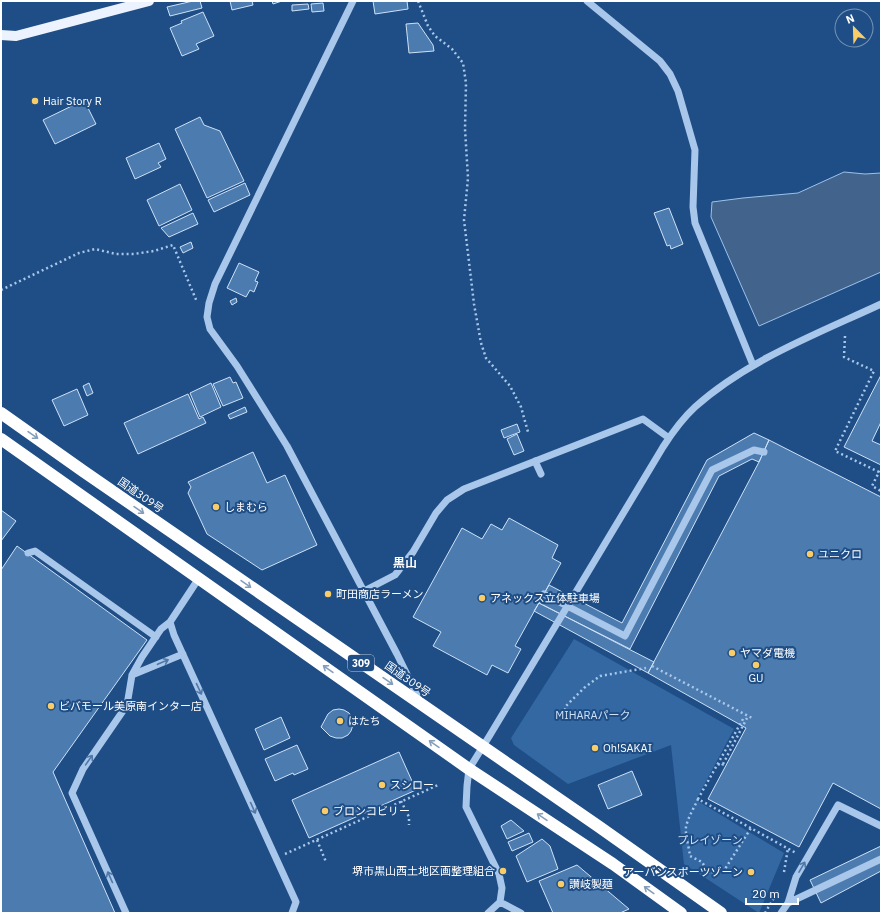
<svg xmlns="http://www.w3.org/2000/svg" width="882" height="914" viewBox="0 0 882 914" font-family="'IBM Plex Sans','Noto Sans JP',sans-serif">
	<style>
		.green { fill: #3368a3 }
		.water { fill: #42648c; stroke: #9cc2eb }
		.building { fill: #4c7bb0; stroke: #cde1f7 }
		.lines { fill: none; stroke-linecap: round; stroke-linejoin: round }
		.path { stroke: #a8c7ea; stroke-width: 2.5; stroke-dasharray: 2 3; stroke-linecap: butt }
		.minor { stroke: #a8c7ea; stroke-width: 7 }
		.major { stroke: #ecf3fe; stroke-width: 10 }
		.highway { stroke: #fff; stroke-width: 12 }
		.path-bridge { stroke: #a8c7ea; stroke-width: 2.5; stroke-dasharray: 2 3; stroke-linecap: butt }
		.minor-bridge { stroke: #a8c7ea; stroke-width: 7 }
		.oneway { stroke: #849ebc }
		.oneway2 { stroke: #4f78a9 }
		.poi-dot { fill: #f8cc68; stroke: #1f4e86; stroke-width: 1.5 }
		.labels { text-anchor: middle; stroke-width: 4; stroke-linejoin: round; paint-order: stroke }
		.shield { fill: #1f4e86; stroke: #bccadb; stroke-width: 1 }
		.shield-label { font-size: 10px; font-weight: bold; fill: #fff }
		.poi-label { font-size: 11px; fill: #fff; stroke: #1f4e86; text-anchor: start }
		.street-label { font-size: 11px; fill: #fff; stroke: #1f4e86 }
		.park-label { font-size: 11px; fill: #cde1f7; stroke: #1f4e86 }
		.neighbourhood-label { font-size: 12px; font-weight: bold; fill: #fff; stroke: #1f4e86 }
	</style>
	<rect width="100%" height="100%" fill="#1f4e86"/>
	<path class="green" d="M574,639L734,729L696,800L784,853L759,913L684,864L671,745L568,784L514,745L511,738Z"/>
	<path class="water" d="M844,172L865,174L881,173V272L759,326L711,217L712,202L743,198L798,193Z"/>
	<path class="building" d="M193,1H200L202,8L170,16L167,7Z
		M230,1H252L253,5L232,10Z
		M272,1H282L273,4Z
		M373,1H407L408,9L375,14Z
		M323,3L324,11L312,12L311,4Z
		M308,4L309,9L292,11V5Z
		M203,12L214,36L196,44L199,49L182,56L170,28L182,23L181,21Z
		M418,23L433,45L434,51L409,53L406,24Z
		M84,100L96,124L55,144L43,120Z
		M200,117L204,125L220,131L244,181L207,198L175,129Z
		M159,143L166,159L158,163L161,167L135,179L126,158Z
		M245,183L250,195L214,212L208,200Z
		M180,184L192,210L159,226L147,200Z
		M669,208L683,244L671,249L670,245L667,246L654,213Z
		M193,213L198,224L169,237L161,228Z
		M191,242L193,248L183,253L180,247Z
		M239,263L259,272L255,281L258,282L254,292L250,290L246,297L227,288Z
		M236,298L237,302L232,305L230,301Z
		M881,375V422L872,441L881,445V465L844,447Z
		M230,377L233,383L236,382L243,398L223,406L213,384Z
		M89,383L93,393L87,396L83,386Z
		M211,383L221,407L200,417L190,393Z
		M77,389L88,415L64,426L52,400Z
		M188,394L199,419L203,417L206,423L138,454L124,423Z
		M245,407L247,412L230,419L228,415Z
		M517,424L520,432L504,438L501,430Z
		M754,433L769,440L759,462L752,459L719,476L630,649L539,603L549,585L622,623L707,460Z
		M517,434L524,451L514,455L507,439Z
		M769,440L881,497V809L833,783L799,847L708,799L746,728L648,673L759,462Z
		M253,452L267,483L285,475L317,545L262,570L207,534L188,493L191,487L188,482Z
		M1,510L16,521L1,541Z
		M509,518L558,545L552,558L561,563L515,646L521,649L508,673L492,665L487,675L433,646L441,632L413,617L462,528L482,539L491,524L502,530Z
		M17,546L147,640L53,772L115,913H1V570Z
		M539,603L654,662L648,673L534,611Z
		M339,709L344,710L349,713L353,719V725L351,731L348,735L342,738H336L330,736L321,727L328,714L333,710Z
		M281,717L290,738L264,750L255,729Z
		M297,745L308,769L294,775L293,773L275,781L265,759Z
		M399,752L416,790L309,838L292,800Z
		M632,771L642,795L608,809L598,785Z
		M511,820L524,831L507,839L501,826Z
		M529,833L533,842L512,851L508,842Z
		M542,839L550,846L558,869L527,882L516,856Z
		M881,846V871L821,903L810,880Z
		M577,865L629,909L620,913H553L539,881Z"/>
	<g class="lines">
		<path class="path" d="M418,1L428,26L435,36L452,49L463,63L466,83L465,129L468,178L464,220L474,304L481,343L486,358L510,386L521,407L528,432
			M1,290L79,253L95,249L116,254H134L154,251L173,245L197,302
			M845,336L844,357L874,371L835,451L879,472L872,486L881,491
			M652,666L752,718
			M743,719L698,799L796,853
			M562,720L566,706L584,688L600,676L646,668
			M718,764L722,766L723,764
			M698,799C694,808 688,817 686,827C685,835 689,847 690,856L702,862L709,874L725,869L751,828
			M401,801L409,817V825
			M317,840L326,862
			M285,854L438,785
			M784,872L788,848
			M765,913L778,891"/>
		<path class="minor" d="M353,1L215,284L209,303L207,317L210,329L237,366L287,446L397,654L420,701
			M587,1L660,61L670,74L678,91L695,150L693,207L695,223L753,365
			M535,461L541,474
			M28,553L35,551L156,637
			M364,591L395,575L413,552L436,513L447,500L464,489L643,419L669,438
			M170,622L174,635L296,902L292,913
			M132,675L142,657L161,629L170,622L199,578
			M500,902L521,913
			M788,903L796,877L838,805L881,826
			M126,913L72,793L83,769L127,705L132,675L183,654
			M488,913L500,902L502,888L499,874L466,807L467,786L469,769L490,735L663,447C672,433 683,418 695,407C747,360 819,333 881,304
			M781,913L788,903L881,859"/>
		<path class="major" d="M1,35L16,36L149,1"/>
		<path class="highway" d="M1,413L83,471L598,826L721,913
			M1,439L469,769L613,864L681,913"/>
		<path class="path-bridge" d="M723,764L747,718"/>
		<path class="minor-bridge" d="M544,594L625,636L712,470L754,450L764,452"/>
	</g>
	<defs><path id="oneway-shaft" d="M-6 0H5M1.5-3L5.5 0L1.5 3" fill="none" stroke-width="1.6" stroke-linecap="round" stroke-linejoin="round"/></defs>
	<g class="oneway">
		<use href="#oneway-shaft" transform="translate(33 435) rotate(35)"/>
		<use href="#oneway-shaft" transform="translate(139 510) rotate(35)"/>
		<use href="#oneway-shaft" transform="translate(246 584) rotate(35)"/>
		<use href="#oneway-shaft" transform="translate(328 669) rotate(-145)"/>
		<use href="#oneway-shaft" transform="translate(388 681) rotate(35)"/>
		<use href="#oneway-shaft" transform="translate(434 744) rotate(-145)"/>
		<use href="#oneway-shaft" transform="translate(542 817) rotate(-146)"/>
		<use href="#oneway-shaft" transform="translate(649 890) rotate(-144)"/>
	</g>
	<g class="oneway2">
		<use href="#oneway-shaft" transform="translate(163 662) rotate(-23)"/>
		<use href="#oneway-shaft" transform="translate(199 689) rotate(65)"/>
		<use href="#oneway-shaft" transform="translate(89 760) rotate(-55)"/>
		<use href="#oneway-shaft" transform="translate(253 808) rotate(66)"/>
		<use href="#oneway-shaft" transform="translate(802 867) rotate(-60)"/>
		<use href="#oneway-shaft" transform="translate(110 877) rotate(-114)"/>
	</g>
	<g class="poi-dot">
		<circle cx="35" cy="101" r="4"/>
		<circle cx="216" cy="507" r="4"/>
		<circle cx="810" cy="554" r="4"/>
		<circle cx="328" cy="594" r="4"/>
		<circle cx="482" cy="598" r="4"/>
		<circle cx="732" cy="653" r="4"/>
		<circle cx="756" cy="665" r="4"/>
		<circle cx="51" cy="706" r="4"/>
		<circle cx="340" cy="721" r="4"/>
		<circle cx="595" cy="748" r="4"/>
		<circle cx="382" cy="785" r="4"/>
		<circle cx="325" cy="811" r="4"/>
		<circle cx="503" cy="871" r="4"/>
		<circle cx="751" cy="872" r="4"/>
		<circle cx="561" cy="884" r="4"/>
	</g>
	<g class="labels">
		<rect class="shield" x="348" y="655" width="26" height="16" rx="3"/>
		<g class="shield-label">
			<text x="361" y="667">309</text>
		</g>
		<g class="poi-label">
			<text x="43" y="105">Hair Story R</text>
			<text x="224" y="511">しまむら</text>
			<text x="818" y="558">ユニクロ</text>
			<text x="336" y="598">町田商店ラーメン</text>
			<text x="490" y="602">アネックス立体駐車場</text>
			<text x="740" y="657">ヤマダ電機</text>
			<text x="756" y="682" text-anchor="middle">GU</text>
			<text x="59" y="710">ビバモール美原南インター店</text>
			<text x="348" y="725">はたち</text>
			<text x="603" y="752">Oh!SAKAI</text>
			<text x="390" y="789">スシロー</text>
			<text x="333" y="815">ブロンコビリー</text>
			<text x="495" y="875" text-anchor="end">堺市黒山西土地区画整理組合</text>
			<text x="743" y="876" text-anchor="end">アーバンスポーツゾーン</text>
			<text x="569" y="888">讃岐製麺</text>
		</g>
		<g class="street-label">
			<text transform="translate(141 495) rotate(35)" y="4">国道309号</text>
			<text transform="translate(408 679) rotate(35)" y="4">国道309号</text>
		</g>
		<g class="park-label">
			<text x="593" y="719">MIHARAパーク</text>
			<text x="710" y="844">プレイゾーン</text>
		</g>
		<g class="neighbourhood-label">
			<text x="405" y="567">黒山</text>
		</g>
	</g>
	<rect width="882" height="914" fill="none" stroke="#ffffff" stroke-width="4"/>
	<g transform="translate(854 28) rotate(337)"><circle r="19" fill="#1f4e86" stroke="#7995b6"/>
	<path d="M0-3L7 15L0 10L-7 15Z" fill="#f8cc68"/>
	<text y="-6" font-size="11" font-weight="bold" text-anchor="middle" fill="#ffffff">N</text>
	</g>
	<path d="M746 898v6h52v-6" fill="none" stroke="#ffffff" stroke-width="2"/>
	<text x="752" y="898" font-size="12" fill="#ffffff" stroke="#1f4e86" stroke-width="3" paint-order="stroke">20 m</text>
</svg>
